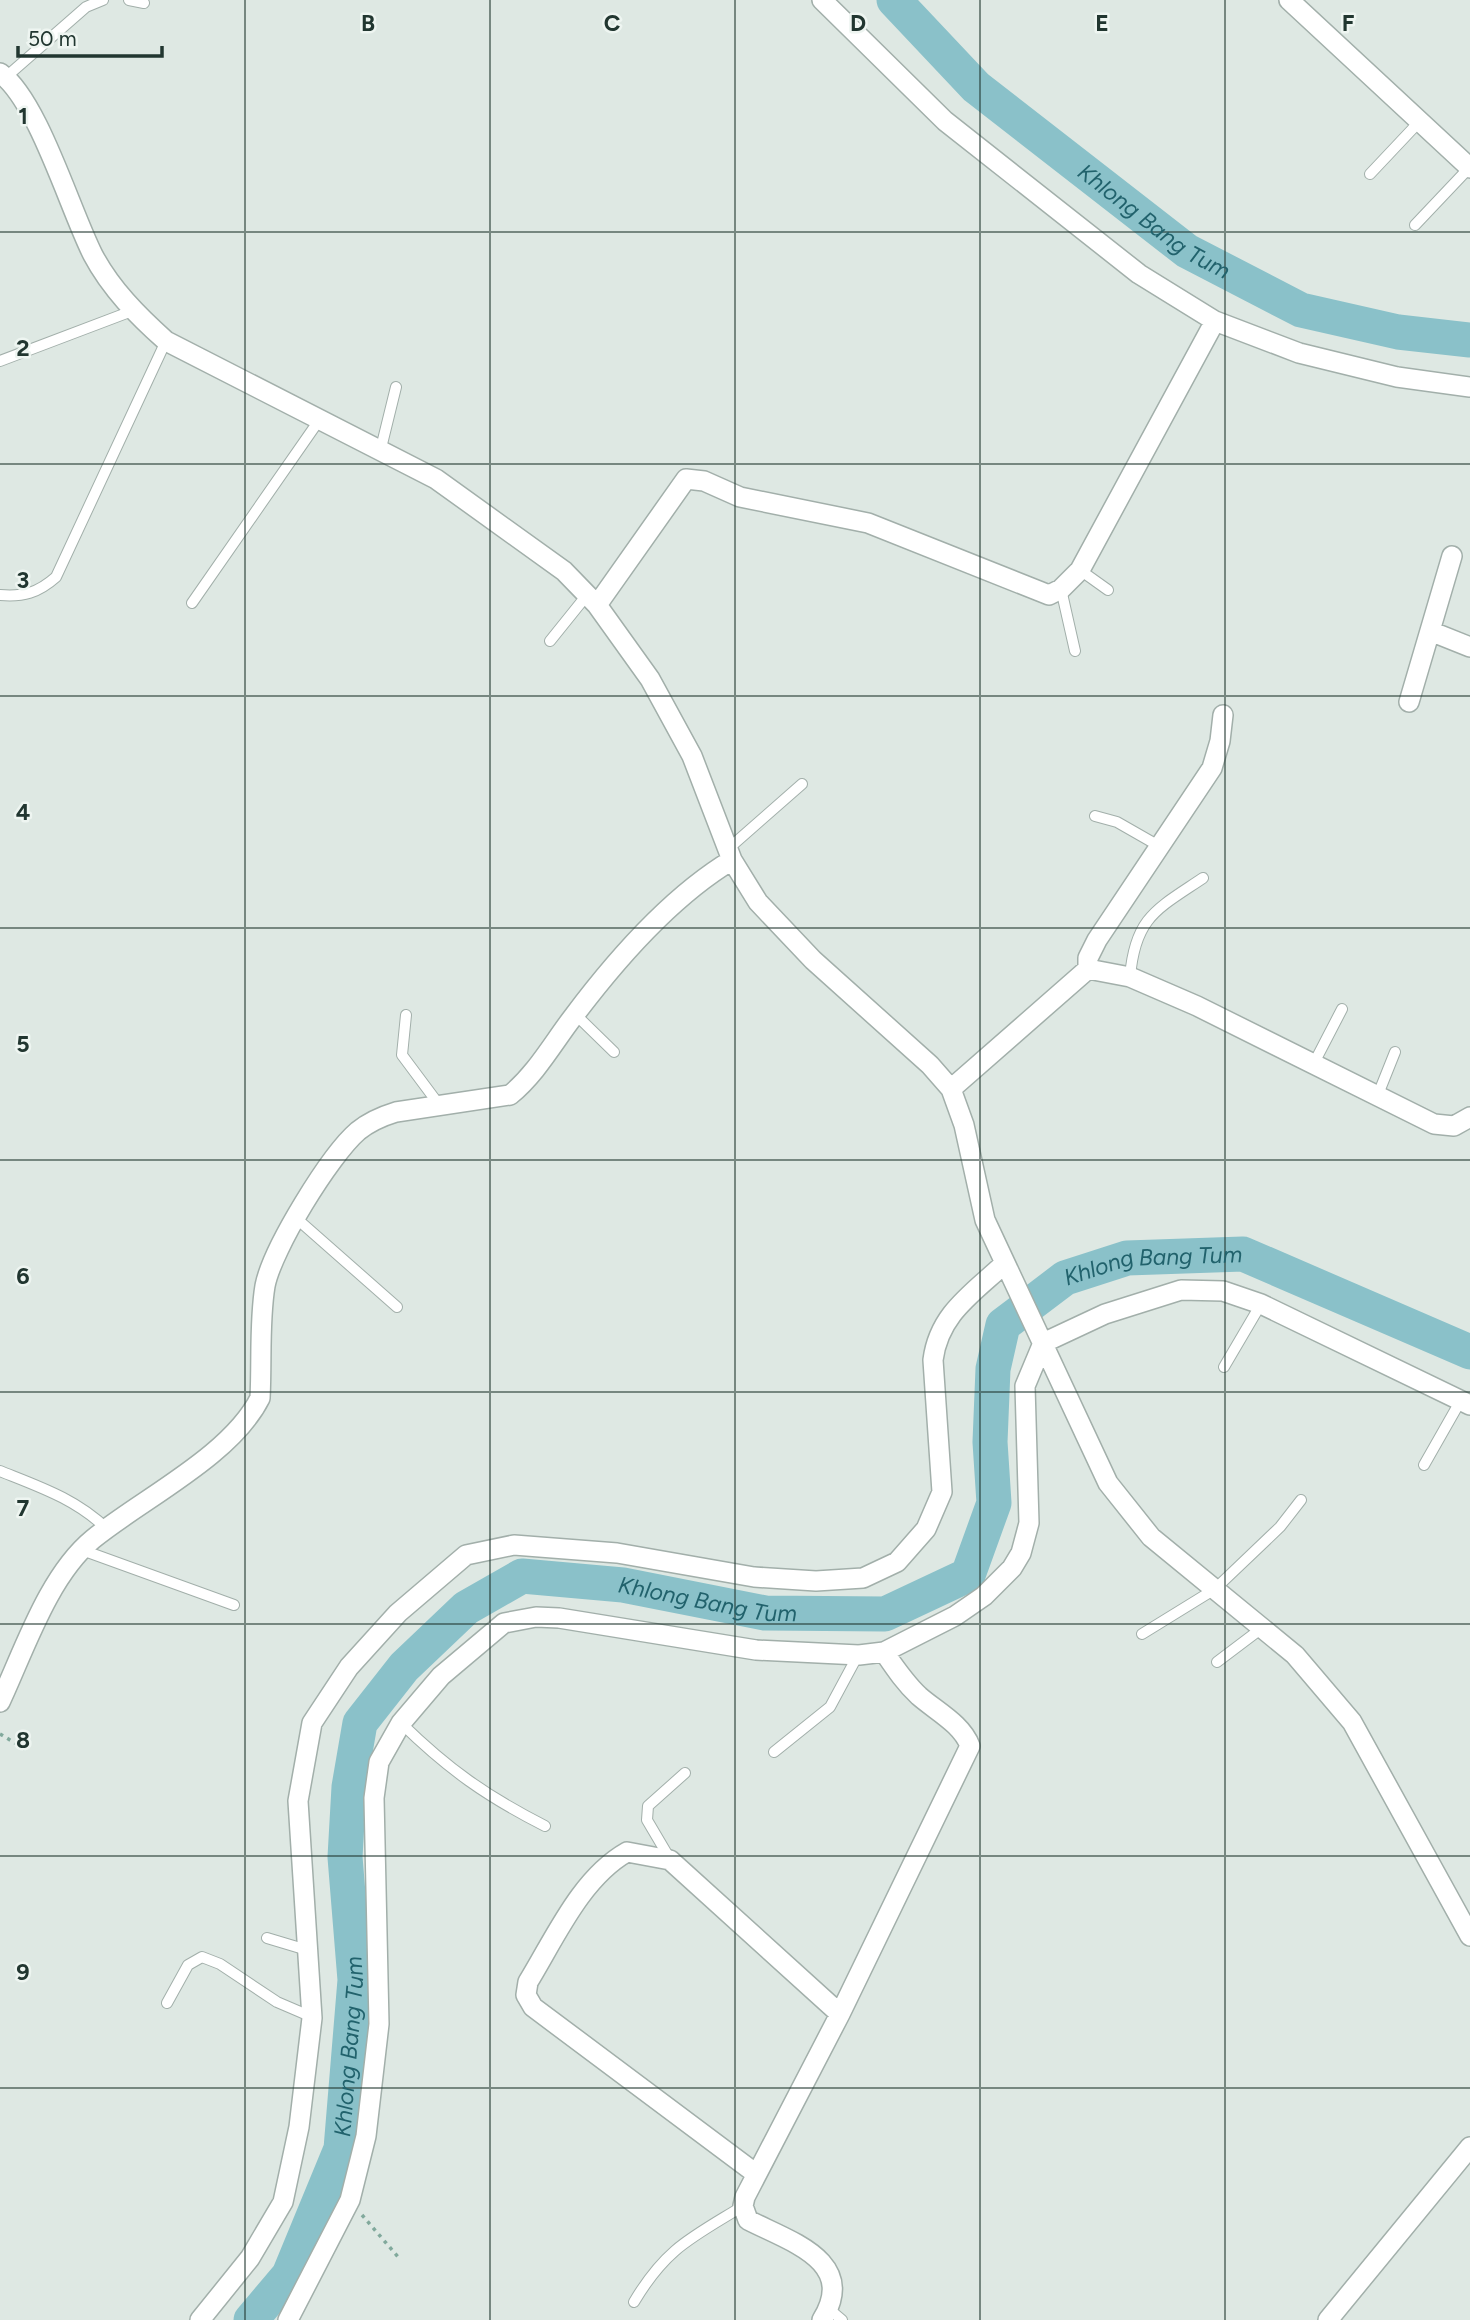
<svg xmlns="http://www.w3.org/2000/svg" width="1470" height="2320" viewBox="0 0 1470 2320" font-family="Figtree,sans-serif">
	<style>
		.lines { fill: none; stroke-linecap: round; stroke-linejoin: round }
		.river { stroke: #8ac1c9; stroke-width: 35 }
		.lane-casing { stroke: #a2afaa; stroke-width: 12 }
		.street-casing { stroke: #a2afaa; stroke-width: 22 }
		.path { stroke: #81a99c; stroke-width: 3.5; stroke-dasharray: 3.5 5; stroke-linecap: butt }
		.lane { stroke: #fff; stroke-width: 10 }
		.street { stroke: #fff; stroke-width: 19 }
		.grid { fill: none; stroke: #213630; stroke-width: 2; stroke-opacity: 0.55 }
		.labels { text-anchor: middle; stroke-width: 5; stroke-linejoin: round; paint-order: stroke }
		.water-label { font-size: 23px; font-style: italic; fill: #21626c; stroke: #eef5f1 }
		.grid-label { font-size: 23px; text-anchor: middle; font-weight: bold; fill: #213630; stroke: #eef5f1; stroke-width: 5; stroke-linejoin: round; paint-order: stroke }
	</style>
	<rect width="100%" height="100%" fill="#dee8e3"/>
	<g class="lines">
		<g class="river">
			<path id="s1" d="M894,0L976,87L1187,251L1301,310L1398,332L1470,340"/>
			<path id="s2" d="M251,2320L289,2275L341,2149L355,1980L345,1857L349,1787L360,1723L404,1667L466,1608L522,1576L623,1585L765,1613L885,1614L968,1575L994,1503L990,1442L993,1369L1003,1325L1065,1278L1127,1258L1243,1254L1470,1352"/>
		</g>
		<defs>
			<path id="lane" d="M129,0L144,3
				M6,77L86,7L103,0
				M1370,174L1419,122
				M1415,225L1469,168
				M0,361L132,311
				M381,448L396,387
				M1080,570L1108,590
				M1061,589L1075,651
				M0,595C23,597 38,593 56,577L166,341
				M192,603L320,419
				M550,641L587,595
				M1095,816L1117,822L1159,846
				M728,849L802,784
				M1130,977C1135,917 1157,909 1203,878
				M575,1014L614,1052
				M406,1015L402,1055L440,1106
				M1313,1065L1342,1009
				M1377,1097L1395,1052
				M296,1218L397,1307
				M1224,1367L1261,1304
				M1424,1465L1461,1400
				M0,1471C40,1487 76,1499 107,1529
				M82,1550L234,1605
				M1142,1634L1215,1589L1280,1527L1301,1500
				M1217,1662L1262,1628
				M401,1723C448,1769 486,1796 545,1826
				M774,1752L830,1707L858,1655
				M670,1859L647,1820L648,1806L685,1773
				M267,1938L307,1950
				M167,2003L188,1965L202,1957L220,1964L277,2002L312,2017
				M634,2302C666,2248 691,2238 743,2206
				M829,2309L842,2320"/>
			<path id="street" d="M822,0L945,121L1139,274L1215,321L1299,353L1397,377L1470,387
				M1289,0L1470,168
				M0,73C38,100 70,210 93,255C111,289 138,316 166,341L436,479L564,571L597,605L650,679L692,756L732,860L758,902L813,960L930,1065L951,1089L964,1125L985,1220L1108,1483L1151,1537L1295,1655L1352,1722L1470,1936
				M597,605L686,479L704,481L740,497L868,523L1049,595L1061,589L1080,570L1215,321
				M1430,631L1470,647
				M1409,702L1452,556
				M1088,969V958L1097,940L1212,768L1220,741L1223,715
				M951,1089L1088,969L1130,977L1197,1006L1434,1124L1454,1126L1470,1117
				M0,1702C24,1651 48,1576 93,1539C142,1499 231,1456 260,1398C262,1361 259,1322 265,1286C272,1249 330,1155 358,1131C369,1122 383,1116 396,1112L510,1095C536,1074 553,1043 573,1017C615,961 672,896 732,860
				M755,2173L533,2007L526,1995L528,1982C555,1938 581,1878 627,1852L670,1860L840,2014
				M200,2320L250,2258L283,2202L299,2127L312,2018L298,1801L312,1723L349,1667L398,1613L466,1555L514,1545L617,1553L754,1577L816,1581L863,1578L897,1562L926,1529L942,1492L933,1360C939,1314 972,1294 1004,1264
				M288,2320L350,2200L366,2136L379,2024L374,1798L379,1762L401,1723L441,1676L504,1623L536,1617L559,1618L756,1650L859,1655L884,1652L955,1616L984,1596L1012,1568L1021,1553L1029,1523L1025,1386L1043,1343L1105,1314L1181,1290L1223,1291L1261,1304L1470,1405
				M822,2320C858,2261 791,2242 748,2220L743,2206L745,2197L840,2014L970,1746C962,1724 936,1711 919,1696C905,1683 895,1668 884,1652
				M1328,2320L1470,2147"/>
		</defs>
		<use href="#lane" class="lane-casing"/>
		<use href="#street" class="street-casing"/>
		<path class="path" d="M0,1734L25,1749
			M362,2215L399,2258"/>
		<use href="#lane" class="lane"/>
		<use href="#street" class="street"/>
	</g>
	<path class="grid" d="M245,0V2320M490,0V2320M735,0V2320M980,0V2320M1225,0V2320M0,232H1470M0,464H1470M0,696H1470M0,928H1470M0,1160H1470M0,1392H1470M0,1624H1470M0,1856H1470M0,2088H1470"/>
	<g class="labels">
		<g class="water-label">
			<text dy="8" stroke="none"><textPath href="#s1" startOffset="343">Khlong Bang Tum</textPath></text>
			<text dy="8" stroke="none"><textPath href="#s2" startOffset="1726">Khlong Bang Tum</textPath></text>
			<text dy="8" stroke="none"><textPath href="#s2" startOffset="1032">Khlong Bang Tum</textPath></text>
			<text dy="8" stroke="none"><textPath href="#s2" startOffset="298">Khlong Bang Tum</textPath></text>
		</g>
	</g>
	<g class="grid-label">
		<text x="368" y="31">B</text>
		<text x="612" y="31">C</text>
		<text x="858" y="31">D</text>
		<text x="1102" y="31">E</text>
		<text x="1348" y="31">F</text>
		<text x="23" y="124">1</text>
		<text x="23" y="356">2</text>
		<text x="23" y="588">3</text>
		<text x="23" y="820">4</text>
		<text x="23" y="1052">5</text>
		<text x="23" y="1284">6</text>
		<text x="23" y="1516">7</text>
		<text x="23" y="1748">8</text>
		<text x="23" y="1980">9</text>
	</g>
	<path d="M18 46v10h144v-10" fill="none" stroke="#213630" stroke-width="3.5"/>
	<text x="28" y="46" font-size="21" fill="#213630" stroke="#eef5f1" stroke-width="5" paint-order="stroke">50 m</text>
</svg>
